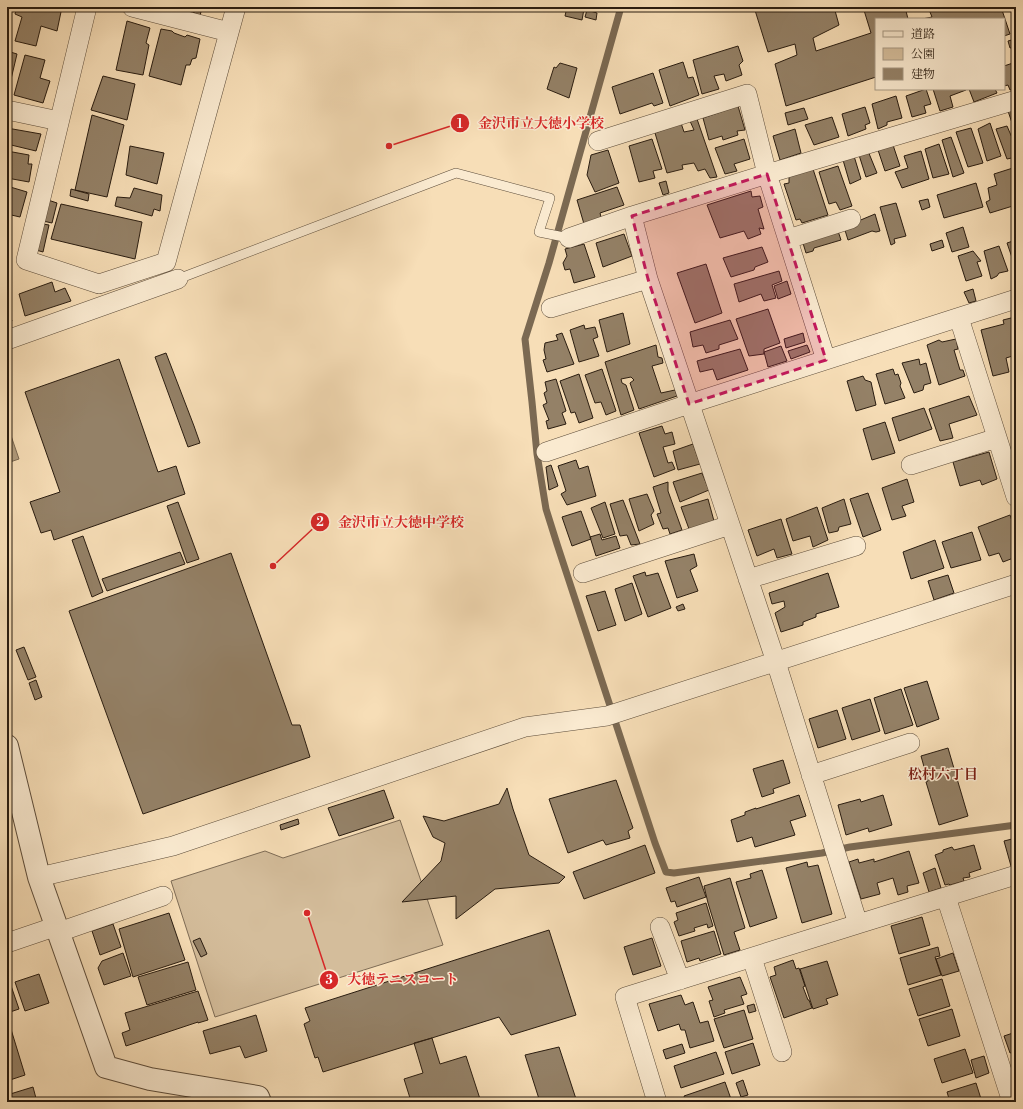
<svg xmlns="http://www.w3.org/2000/svg" width="1023" height="1109" viewBox="0 0 1023 1109" font-family="'Libre Bodoni','Noto Serif JP',serif">
	<style>
		.green { fill: #d4bd9b; stroke: #7e6c56 }
		.water { fill: #b19c7e; stroke: #7b6952 }
		.lines { fill: none; stroke-linecap: round; stroke-linejoin: round }
		.stream { stroke: #7b6952; stroke-width: 7 }
		.building { fill: #948167; stroke: #291c10 }
		.service-casing { stroke: #5c4c3a; stroke-width: 10 }
		.minor-casing { stroke: #5c4c3a; stroke-width: 20 }
		.tertiary-casing { stroke: #5c4c3a; stroke-width: 24 }
		.service { stroke: #faead0; stroke-width: 9 }
		.minor { stroke: #faead0; stroke-width: 19 }
		.tertiary { stroke: #faead0; stroke-width: 22 }
		.marked { fill: #c2185b; fill-opacity: 0.2; stroke: #c2185b; stroke-width: 3; stroke-dasharray: 8 5; stroke-linejoin: round }
		.labels { text-anchor: middle; stroke-width: 3; stroke-linejoin: round; paint-order: stroke }
		.neighbourhood-label { font-size: 14px; font-weight: bold; fill: #7a1f14; stroke: #faead0 }
		.leader { fill: none; stroke: #d62828; stroke-width: 1.5 }
		.callout-dot { fill: #d62828; stroke: #faead0; stroke-width: 1.5 }
		.mark-label { font-size: 12px; text-anchor: middle; font-weight: bold; fill: #fff }
		.callout-label { font-size: 14px; text-anchor: middle; font-weight: bold; fill: #d62828; stroke: #faead0; stroke-width: 3; stroke-linejoin: round; paint-order: stroke }
	</style>
	<rect width="100%" height="100%" fill="#f7deb7"/>
	<filter id="stains"><feTurbulence type="fractalNoise" baseFrequency=".005" numOctaves="4"/><feColorMatrix values="0 0 0 0 .2 0 0 0 0 .09 0 0 0 0 .02 0 0 0 .5 -.17"/></filter>
	<radialGradient id="worn" r=".72"><stop offset=".6" stop-color="#630" stop-opacity="0"/><stop offset="1" stop-color="#630" stop-opacity=".3"/></radialGradient>
	<path class="green" d="M400,820L443,945L215,1017L171,881L265,851L283,858Z"/>
	<path class="water" d="M7,424L19,459L7,463Z"/>
	<g class="lines">
		<path class="stream" d="M621,7L549,263L525,339L532,402L537,454L546,509L557,544L655,843L666,872L674,873L822,853L850,847L1016,825"/>
	</g>
	<path class="building" d="M7,7H12L7,23Z
		M17,7H62L57,31L41,26L36,46L15,41L22,17L15,14Z
		M190,7H202L200,16L189,10Z
		M567,7H577L584,9L582,20L565,16Z
		M754,7H834L839,25L813,38L816,51L871,33L863,7H905L908,19H876V77L786,106L775,64L797,55L795,44L768,52Z
		M928,7H1001L1010,34L1004,36V19H922L932,17Z
		M587,10L597,13L596,20L585,17Z
		M127,21L150,28L146,43L149,45L143,75L116,70Z
		M161,29L172,31L174,33L185,37L187,35L200,39L196,58L192,59L190,65H186L181,85L149,76Z
		M1015,39L1016,47L1010,48L1008,41Z
		M738,46L743,61L739,65L742,75L726,81L724,74L714,76L719,89L702,94L693,60Z
		M7,51L17,54L8,92H7Z
		M25,55L45,60L40,78L50,81L43,103L14,95Z
		M683,62L688,78L693,77L699,95L670,106L659,70Z
		M1016,62V88L1010,90L1008,85L1004,86V66Z
		M560,63L577,68L569,98L547,89L554,67L556,68Z
		M653,73L663,103L654,106L652,103L620,114L612,87Z
		M103,76L135,84L127,120L91,110Z
		M926,89L931,104L924,106L926,113L912,117L906,96Z
		M933,89H966V90L950,96L953,107L940,111Z
		M969,89H995L997,93L974,102Z
		M896,96L902,118L887,122V125L878,129L872,104Z
		M738,106L745,130L737,131L738,135L723,140L722,136L709,140L703,118Z
		M865,107L870,123L865,125L866,129L848,136L842,114Z
		M804,108L808,119L788,125L785,113Z
		M1016,108V135L1008,111Z
		M92,115L124,125L107,197L75,190Z
		M832,117L839,137L814,145L805,125Z
		M697,119L717,177L710,178L705,169L698,171L694,163L682,165L683,169L667,173L655,133L681,123L684,132L694,130L690,121Z
		M990,123L1001,156L987,161L978,129Z
		M1007,126L1016,147V157L1007,159L996,129Z
		M7,128L41,134L36,151L7,144Z
		M971,128L983,163L968,167L956,132Z
		M795,129L801,153L780,160L773,136Z
		M951,137L964,173L953,177L942,140Z
		M652,139L662,169L653,171L655,178L639,182L629,146Z
		M744,139L750,159L734,164L737,171L725,174L715,148Z
		M939,144L949,174L933,178L925,149Z
		M893,145L900,166L885,171L878,150Z
		M130,146L164,153L157,184L126,175Z
		M608,150L619,183L595,192L587,175L591,155Z
		M7,151L29,155L28,164H32L29,182L7,178Z
		M868,151L877,173L866,177L859,155Z
		M921,151L929,179L902,188L895,172L908,168L904,156Z
		M854,156L861,179L850,184L843,160Z
		M838,166L852,206L840,210L836,202L829,204L819,172Z
		M1016,167V205L990,213L986,202L990,200L988,188L997,185L994,174Z
		M813,169L828,215L802,223L800,219L796,220L784,184L789,183V177Z
		M666,181L669,193L663,195L659,183Z
		M976,183L983,207L944,218L937,195Z
		M7,186L27,192L20,217L7,214Z
		M617,187L624,205L600,213L601,217L584,224L577,200Z
		M134,188L162,195L160,211L154,209L152,216L115,206L117,197L130,198Z
		M71,189L89,194L88,201L70,196Z
		M751,191L752,197L760,196L763,207L758,209L764,229L759,228L761,234L748,239L744,231L720,238L707,205Z
		M928,199L930,207L922,210L919,201Z
		M48,200L57,203L52,223L43,221Z
		M896,203L906,236L894,239L895,243L891,245L880,207Z
		M61,204L142,222L135,259L51,239Z
		M875,214L880,231L876,232L872,231L848,240L844,227Z
		M43,224L49,225L43,252L36,250Z
		M963,227L969,247L952,252L946,233Z
		M837,228L841,240L814,248L813,251L806,253L802,240Z
		M624,234L632,256L603,267L596,243Z
		M942,240L944,247L932,251L930,244Z
		M1016,240V269L1007,243Z
		M584,244L595,277L574,283L570,269L565,270L563,263L567,256L565,249Z
		M999,246L1008,271L999,273L997,276L991,279L984,251Z
		M762,247L768,262L755,267L754,270L731,277L723,258Z
		M973,251L981,261L977,262L982,276L966,281L958,256Z
		M706,264L722,313L695,323L677,273Z
		M779,271L782,281L772,285L776,298L764,301L761,294L739,302L734,284Z
		M787,281L791,294L778,299L774,286Z
		M52,282L55,292L65,288L71,301L25,316L19,294Z
		M973,289L976,301L969,303L964,292Z
		M768,309L780,343L764,349V354L749,356L736,319Z
		M7,310L12,321L7,323Z
		M623,313L630,344L607,352L599,320Z
		M1015,317L1016,355L1006,358L1009,372L993,376L981,330L1004,324L1003,320Z
		M730,320L738,339L719,345V349L706,353L703,345L693,347L690,332Z
		M584,325L585,329L595,327L598,337L593,339L599,356L579,362L570,330Z
		M562,333L574,364L547,372L543,360L546,359L544,350L545,343L558,340L556,335Z
		M803,333L805,342L786,348L784,339Z
		M956,339L958,349L954,350L960,370H963L965,376L939,385L927,345L939,340L942,342Z
		M656,345L658,357L662,358L663,363L652,366L661,393L675,390L677,396L639,409L630,383L634,380L631,377L621,379L622,383L626,385L634,410L621,415L605,362Z
		M807,345L810,352L791,359L788,351Z
		M781,346L787,361L768,367L764,352Z
		M740,349L748,370L717,380L713,369L700,372L697,361Z
		M166,353L194,426L200,443L188,447L155,357Z
		M119,359L158,472L176,466L185,494L54,540L51,530L41,533L30,502L60,492L25,392Z
		M919,359L920,365L926,363L931,383L924,385L923,390L914,393L902,363Z
		M602,369L616,411L606,415L601,402L595,403L585,375Z
		M893,369L895,375L898,374L901,383L900,386L905,398L885,404L876,374Z
		M579,374L593,418L579,423L575,412L571,413L560,381Z
		M863,376L865,380L871,382L876,405L856,411L847,381Z
		M556,379L566,411L562,413L566,424L548,429L546,421L549,420L543,405L547,403L544,393L547,391L545,382Z
		M969,396L977,415L949,424L953,438L940,441L929,409Z
		M924,408L932,429L899,441L892,418Z
		M885,422L895,453L872,460L863,429Z
		M662,426L665,434L672,432L675,444L663,447L668,463L672,462L675,469L654,477L639,433Z
		M693,444L700,464L678,470L673,451Z
		M989,452L997,479L982,485L980,480L960,486L953,462Z
		M576,460L579,469L588,466L596,496L567,505L561,494L566,491L558,466Z
		M551,465L558,486L549,490L546,467Z
		M702,473L709,490L680,502L673,482Z
		M907,479L914,502L902,506L906,516L892,520L882,488Z
		M668,482V491L682,530L670,534L668,528L663,529L657,514L661,513L653,487Z
		M868,493L881,530L863,537L850,499Z
		M647,494L654,511L651,515L654,524L639,531L629,499Z
		M708,499L714,521L689,529L681,507Z
		M844,499L851,524L839,527L838,531L829,533L822,508Z
		M623,500L640,544L631,545L627,535L620,536L610,504Z
		M178,502L199,559L187,563L167,506Z
		M605,502L615,534L603,538L591,508Z
		M817,507L828,540L813,547L810,536L793,541L786,519Z
		M581,511L591,539L572,546L562,517Z
		M1010,515L1016,533V557L1003,562L999,553L989,556L978,527Z
		M781,519L792,554L777,558L774,549L757,556L748,530Z
		M972,532L981,560L951,568L942,542Z
		M600,534L602,540L616,536L620,548L596,556L590,537Z
		M83,536L103,592L92,597L72,540Z
		M935,540L944,568L911,579L903,552Z
		M180,552L185,564L107,591L102,579Z
		M231,553L292,725H300L310,757L143,814L69,611Z
		M694,554L697,566L690,570L698,591L677,598L665,561Z
		M645,572L646,576L658,573L671,608L648,617L633,576Z
		M828,573L839,607L816,614V617L803,622V625L781,632L775,613L785,607L784,601L772,604L769,593Z
		M948,575L954,593L934,600L928,581Z
		M632,583L642,614L625,621L615,589Z
		M605,591L616,625L598,631L586,596Z
		M683,604L685,609L678,611L676,607Z
		M24,647L36,677L28,680L16,650Z
		M36,680L42,697L35,700L29,683Z
		M927,681L939,719L917,727L904,688Z
		M901,689L913,725L885,734L874,698Z
		M870,699L880,731L852,740L842,708Z
		M837,710L846,739L818,748L809,719Z
		M948,748L968,816L939,825L926,782L928,781L921,756Z
		M783,760L790,783L773,789L774,793L762,797L753,769Z
		M616,780L633,828L628,831L630,838L606,845L603,840L568,853L549,799Z
		M507,788L513,809L529,855L565,877L559,883L495,889L456,919V896L402,902L441,861L445,843L433,837L423,816L444,821L499,804Z
		M384,790L394,818L339,836L328,808Z
		M799,795L806,816L790,821L795,835L755,847L752,837L737,842L731,820L745,815V812L756,808V809Z
		M883,795L892,825L869,832L868,828L846,835L838,805L860,799L861,802Z
		M298,819L299,824L281,830L280,825Z
		M1016,838V864L1011,866L1004,841Z
		M645,845L655,873L584,899L573,872Z
		M974,845L981,869L969,873L970,877L963,878L964,881L950,885L949,884L945,885L935,855L943,852V850L952,847L954,850Z
		M909,851L919,883L907,886L908,892L898,895L893,878L877,883L880,894L861,899L849,862L858,859L859,863L874,859V862Z
		M807,862L808,867L818,865L832,914L802,923L786,868Z
		M935,868L941,888L929,892L923,873Z
		M762,870L777,918L750,927L736,882L751,878L750,874Z
		M699,877L706,897L677,907L675,901L671,902L666,888Z
		M730,878L745,928L734,932L740,950L724,955L708,903L704,886Z
		M706,903L713,926L708,928L707,924L694,928L695,931L679,936L674,922L678,920L676,913Z
		M169,913L185,960L133,977L119,929Z
		M922,917L930,945L899,954L891,926Z
		M113,924L121,947L100,955L92,931Z
		M549,930L576,1015L511,1035L499,1017L323,1072L318,1057L315,1058L304,1024L310,1021L305,1008Z
		M714,931L721,954L700,961L699,958L687,962L681,941Z
		M200,938L207,954L201,957L193,941Z
		M652,938L661,966L633,975L624,947Z
		M938,947L940,956L935,957L941,975L908,985L900,958Z
		M123,953L131,976L104,985L98,968L102,961Z
		M953,953L959,971L942,976L936,959Z
		M793,960L796,969L799,968L805,986L803,987L808,1000H809L812,1008L784,1018L770,977L776,975L774,967Z
		M827,961L838,995L826,999L828,1004L813,1009L800,969Z
		M188,962L196,990L147,1005L138,977Z
		M7,974L19,1009L7,1013Z
		M39,974L49,1003L25,1011L15,982Z
		M740,977L747,994L741,996L744,1004L724,1010L725,1013L714,1017L709,1001L713,1000L708,987Z
		M942,979L950,1006L918,1016L909,989Z
		M198,991L208,1020L198,1023V1022L126,1046L122,1033L130,1030L125,1013Z
		M681,995L685,1005L693,1002L700,1023L708,1021L714,1041L690,1048L685,1030H681L679,1024L658,1031L649,1004Z
		M754,1004L756,1011L749,1013L747,1006Z
		M952,1009L960,1036L928,1046L919,1019Z
		M744,1010L753,1039L724,1048L714,1019Z
		M256,1015L267,1051L245,1058L240,1046L210,1054L203,1031Z
		M10,1026L25,1075L7,1081V1027Z
		M1016,1032V1051L1010,1053L1004,1036Z
		M432,1038L440,1064L466,1056L481,1102H399L410,1098L404,1079L423,1073L414,1043Z
		M753,1043L760,1065L732,1074L725,1052Z
		M682,1044L685,1053L666,1059L663,1050Z
		M559,1047L577,1102H540L525,1055Z
		M965,1049L973,1073L942,1083L934,1059Z
		M716,1052L724,1074L681,1088L674,1066Z
		M984,1056L989,1073L976,1078L971,1060Z
		M743,1080L748,1095L741,1097L736,1083Z
		M725,1082L732,1102H686L684,1096Z
		M976,1083L982,1102H950L947,1092Z
		M33,1087L37,1102H7V1095Z"/>
	<g class="lines">
		<defs>
			<path id="service" d="M178,279L456,173L550,198L539,232L569,238"/>
			<path id="minor" d="M87,7L26,260L99,284L166,262L236,7
				M132,7L229,32
				M7,110L59,121
				M598,141L747,94L767,174L826,360
				M569,238L632,216
				M788,239L851,219
				M551,308L648,279
				M959,318L1016,497
				M7,340L178,279
				M546,452L689,404L1016,299
				M911,465L997,438
				M583,573L730,525
				M748,579L856,546
				M811,775L910,743
				M39,877L173,846L525,727L607,716L1016,584
				M946,897L1012,1102
				M858,924L1016,875
				M660,927L680,980
				M59,932L163,896
				M7,943L57,926
				M752,958L782,1052
				M657,1102L625,997L858,924L776,662L648,279L632,216L767,174L1016,100"/>
			<path id="tertiary" d="M7,746L39,877L106,1067L150,1079L258,1097L260,1102"/>
		</defs>
		<use href="#service" class="service-casing"/>
		<use href="#minor" class="minor-casing"/>
		<use href="#tertiary" class="tertiary-casing"/>
		<use href="#service" class="service"/>
		<use href="#minor" class="minor"/>
		<use href="#tertiary" class="tertiary"/>
	</g>
	<path class="marked" d="M767,174L826,360L689,404L648,279L632,216Z"/>
	<g class="labels">
		<g class="neighbourhood-label">
			<text x="943" y="779">松村六丁目</text>
		</g>
	</g>
	<path class="leader" d="M389 146L460 123M273 566L320 522M307 913L329 980"/>
	<g class="callout-dot">
		<circle cx="389" cy="146" r="4"/>
		<circle cx="273" cy="566" r="4"/>
		<circle cx="307" cy="913" r="4"/>
		<circle cx="460" cy="123" r="10"/>
		<circle cx="320" cy="522" r="10"/>
		<circle cx="329" cy="980" r="10"/>
	</g>
	<g class="mark-label">
		<text x="460" y="128">1</text>
		<text x="320" y="526">2</text>
		<text x="329" y="984">3</text>
	</g>
	<g class="callout-label">
		<text x="541" y="128">金沢市立大徳小学校</text>
		<text x="401" y="527">金沢市立大徳中学校</text>
		<text x="403" y="984">大徳テニスコート</text>
	</g>
	<rect width="1023" height="1109" fill="none" stroke="#f7deb7" stroke-width="24"/>
	<rect x="8" y="8" width="1007" height="1093" fill="none" stroke="#291c10" stroke-width="2"/>
	<rect x="12" y="12" width="999" height="1085" fill="none" stroke="#291c10"/>
	<rect x="875" y="18" width="130" height="72" fill="#faead0" stroke="#a69883"/>
	<rect x="883" y="31" width="20" height="6" fill="#faead0" stroke="#a69883"/>
	<text x="911" y="38" font-size="12" fill="#291c10">道路</text>
	<rect x="883" y="48" width="20" height="12" fill="#d4bd9b" stroke="#a69883"/>
	<text x="911" y="58" font-size="12" fill="#291c10">公園</text>
	<rect x="883" y="68" width="20" height="12" fill="#948167" stroke="#a69883"/>
	<text x="911" y="78" font-size="12" fill="#291c10">建物</text>
	<rect width="100%" height="100%" filter="url(#stains)"/>
	<rect width="100%" height="100%" fill="url(#worn)"/>
</svg>
